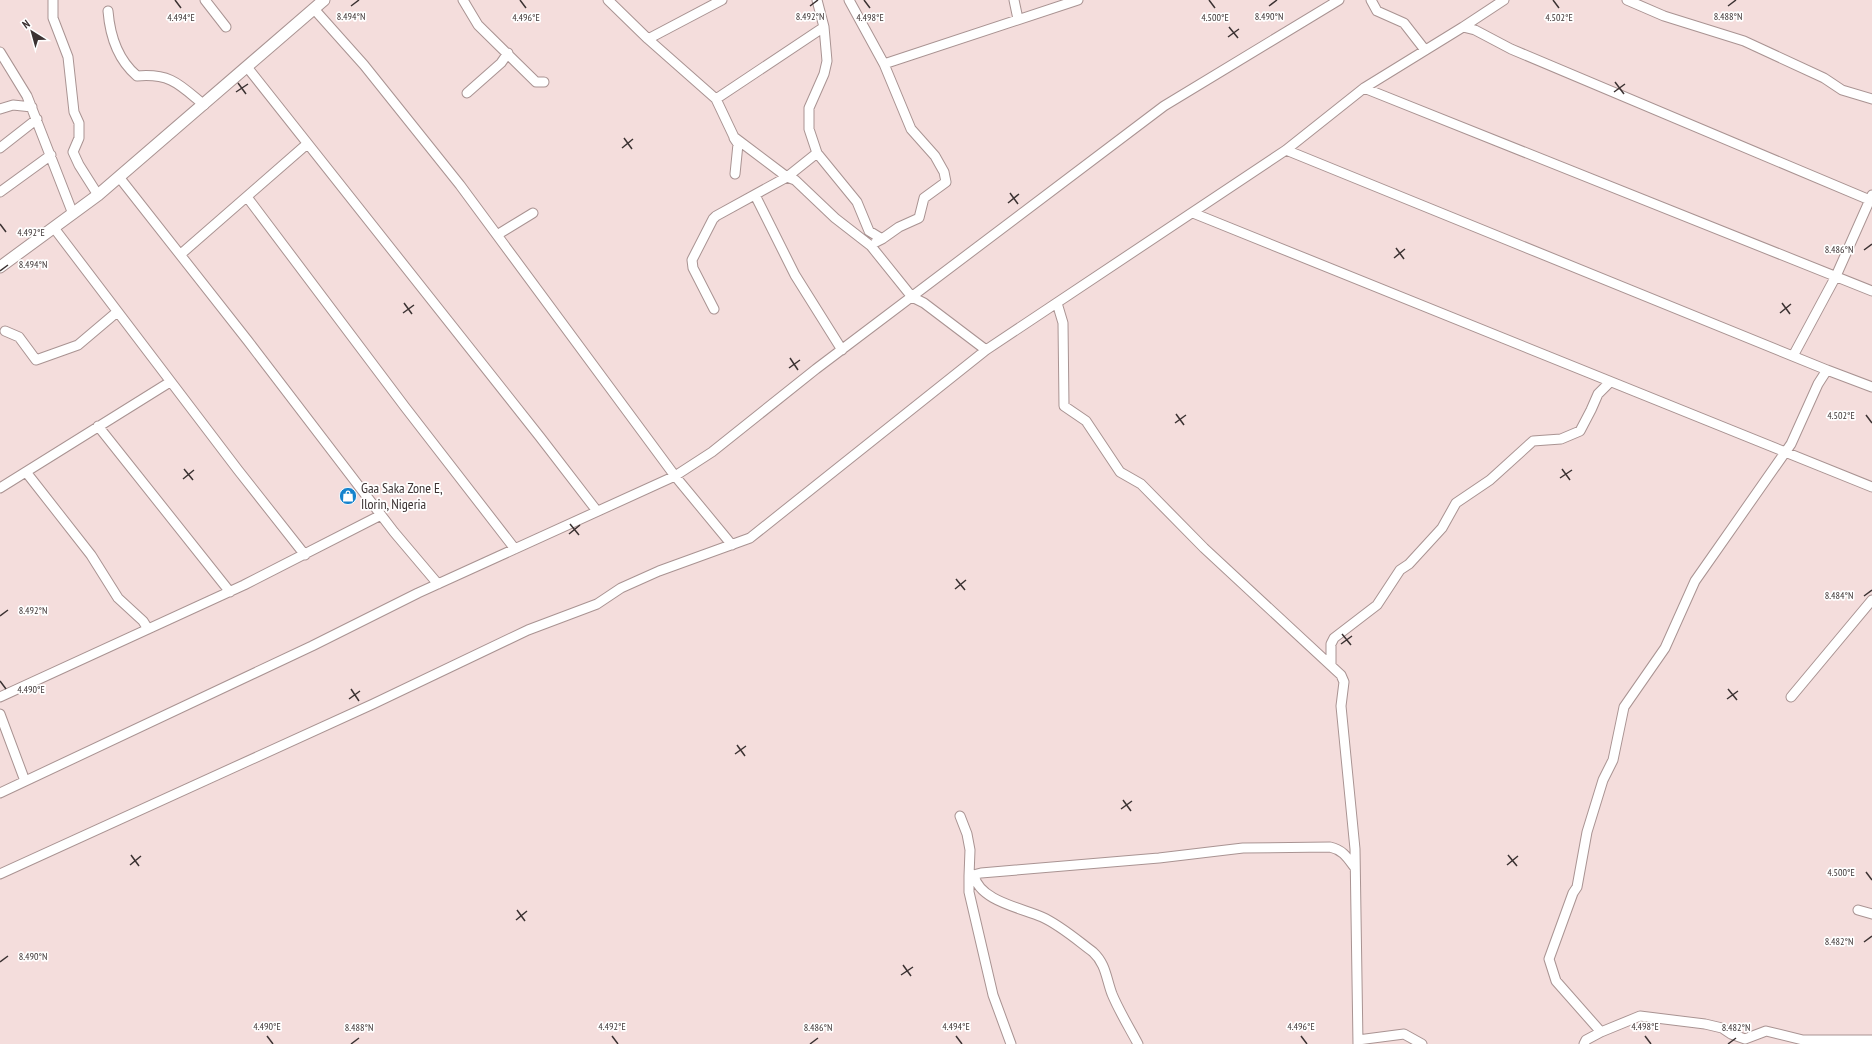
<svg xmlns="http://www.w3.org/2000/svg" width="1872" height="1044" viewBox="0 0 1872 1044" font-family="'PT Sans Narrow',sans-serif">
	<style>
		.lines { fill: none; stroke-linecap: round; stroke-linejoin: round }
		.minor-casing { stroke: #a99392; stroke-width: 11 }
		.tertiary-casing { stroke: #a99392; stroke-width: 13 }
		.minor { stroke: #fff; stroke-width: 9 }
		.tertiary { stroke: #fff; stroke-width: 11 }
		.ticks { fill: none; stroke: #3b3232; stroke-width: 1.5 }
		.labels { text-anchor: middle; stroke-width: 3.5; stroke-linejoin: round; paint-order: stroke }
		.poi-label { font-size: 14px; fill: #3b3232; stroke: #fff; text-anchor: start }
		.ticks-label { font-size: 10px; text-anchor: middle; fill: #3b3232; stroke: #fff; stroke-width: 3.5; stroke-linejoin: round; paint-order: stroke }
	</style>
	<rect width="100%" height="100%" fill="#f4dddc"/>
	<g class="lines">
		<defs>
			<path id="minor" d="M53,0V18L68,57L74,112L79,123V138L73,152L79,165L98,195
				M205,0L226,27
				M463,0L478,25L536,82H544
				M608,0L648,39L716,99L734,137L787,177L795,180L835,218L871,246L912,297L924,303L986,350
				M817,0L824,27L827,61L824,74L809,108V129L817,153L857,202L869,231L882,239L876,242
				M849,0L884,64L911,129L935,156L944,172L946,182L924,198L919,218L899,227L882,239
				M1014,0L1018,19
				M1371,0L1377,11L1404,23L1425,50
				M1627,0L1664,16L1744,41L1824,78L1842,90L1872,99
				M314,9L364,65L460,185L675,476L732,545
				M108,11C110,36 117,59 137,76C171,73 180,85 204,105
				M1463,27L1504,0
				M648,39L722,0
				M0,52L27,96L73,214
				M884,64L1078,0
				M247,67L540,437L597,511
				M1364,88L1872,291
				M467,93L501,63L508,53
				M716,99L824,27
				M0,109L13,105L32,107
				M734,138L738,144L735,174
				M0,148L37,119
				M1286,150L1827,370L1818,384L1791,444L1695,581L1665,648L1624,707L1613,760L1603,780L1587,832L1577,887L1573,893L1549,959L1556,981L1601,1032L1586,1040L1584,1044
				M119,177L248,341L394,532L438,584
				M0,192L51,155
				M755,195L795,275L842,350
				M247,197L405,407L515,549
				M1193,213L1872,487
				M54,228L238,470L305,555
				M497,235L533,213
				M181,254L307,144
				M1057,303L1063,323L1064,406L1086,421L1120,472L1141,484L1204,548L1341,675L1344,682L1341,706L1355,849L1358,1044
				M714,309L693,268L692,260L713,219L716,216L787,177L817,153
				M5,331L19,337L36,360L78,345L117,312
				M1793,356L1836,276L1872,195
				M1827,370L1872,387
				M98,426L230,592
				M26,472L91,555L118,598L143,621L148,629
				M0,488L170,382
				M1331,665V644L1334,638L1377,605L1400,570L1409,564L1442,528L1456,503L1490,480L1533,441L1561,439L1580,431L1591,410L1598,394L1610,382
				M0,697L244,585L381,515
				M1791,697L1872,600
				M0,714L25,781
				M0,793L312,646L418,593L675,476L712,452L816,369L1164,106L1339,0
				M960,816L967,834L970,850L969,876
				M0,874L373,704L528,630L597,604L621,588L659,571L750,538L986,350L1286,150L1364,88L1463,27L1475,30L1511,49L1872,201
				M974,875C979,901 1022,908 1042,917C1060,925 1077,940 1093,952C1106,964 1106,978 1112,994C1119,1011 1129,1027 1138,1044
				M1858,910L1872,914
				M1601,1032L1640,1016L1705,1024L1722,1028L1731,1034L1745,1039L1766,1031L1803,1040H1872
				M1358,1040L1404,1034L1422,1044
				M1011,1044L993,995L969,892V876L981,873L1159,858L1243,848L1330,847C1343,850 1347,857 1355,868"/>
			<path id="tertiary" d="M0,267L98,195L324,0"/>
		</defs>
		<use href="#minor" class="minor-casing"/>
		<use href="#tertiary" class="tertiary-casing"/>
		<use href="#minor" class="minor"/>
		<use href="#tertiary" class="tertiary"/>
	</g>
	<path class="ticks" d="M175,0L181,8M520,0L526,8M864,0L870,8M1209,0L1215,8M1553,0L1559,8M351,6L359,0M810,6L818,0M1269,6L1277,0M1728,6L1736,0M1229,27L1238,38M1228,37L1239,29M1615,82L1624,94M238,83L246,94M236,92L248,84M1614,92L1625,84M624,138L632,149M622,148L633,139M1010,193L1018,204M1008,203L1019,194M0,224L6,232M1396,248L1404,259M1864,250L1872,244M1394,258L1405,249M0,271L8,265M404,303L412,314M1782,303L1790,314M403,313L414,305M1780,313L1791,304M790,358L798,370M789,368L800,360M1176,414L1184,425M1866,415L1872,423M1175,423L1186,415M184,469L193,480M1562,469L1570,480M1560,478L1572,470M183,479L194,470M570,524L579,535M569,534L580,525M956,579L965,590M955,589L966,580M1864,596L1872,590M0,616L8,610M1342,634L1351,645M1341,644L1352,636M0,681L6,689M351,689L359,701M1728,689L1737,700M349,699L360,691M1727,699L1738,691M737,745L745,756M735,754L746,746M1123,800L1131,811M1121,809L1132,801M131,855L139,866M1508,855L1517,866M130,865L141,856M1507,865L1518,856M1866,872L1872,880M517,910L525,921M516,920L527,911M1864,942L1872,936M0,962L8,956M903,965L911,976M901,975L913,967M267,1036L273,1044M612,1036L618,1044M956,1036L962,1044M1301,1036L1307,1044M1645,1036L1651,1044M351,1044L359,1038M810,1044L818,1038M1728,1044L1736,1038"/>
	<defs>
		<symbol id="shop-disc" viewBox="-11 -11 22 22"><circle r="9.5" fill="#1683cd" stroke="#fff"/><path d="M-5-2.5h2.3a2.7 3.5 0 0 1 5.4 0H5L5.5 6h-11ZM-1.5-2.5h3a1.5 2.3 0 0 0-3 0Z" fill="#fff"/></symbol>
	</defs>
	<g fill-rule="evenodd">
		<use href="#shop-disc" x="338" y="486" width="20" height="20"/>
	</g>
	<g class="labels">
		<g class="poi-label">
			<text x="361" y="493">Gaa Saka Zone E,<tspan x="361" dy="16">Ilorin, Nigeria</tspan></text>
		</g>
	</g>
	<g class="ticks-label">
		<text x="351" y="20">8.494°N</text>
		<text x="810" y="20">8.492°N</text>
		<text x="1269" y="20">8.490°N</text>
		<text x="1728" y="20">8.488°N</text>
		<text x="181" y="21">4.494°E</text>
		<text x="526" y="21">4.496°E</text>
		<text x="870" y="21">4.498°E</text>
		<text x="1215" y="21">4.500°E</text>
		<text x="1559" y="21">4.502°E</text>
		<text x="31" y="236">4.492°E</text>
		<text x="1839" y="253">8.486°N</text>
		<text x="33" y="268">8.494°N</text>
		<text x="1841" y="419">4.502°E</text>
		<text x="1839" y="599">8.484°N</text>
		<text x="33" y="614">8.492°N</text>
		<text x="31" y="693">4.490°E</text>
		<text x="1841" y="876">4.500°E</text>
		<text x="1839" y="945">8.482°N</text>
		<text x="33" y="960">8.490°N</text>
		<text x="267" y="1030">4.490°E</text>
		<text x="612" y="1030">4.492°E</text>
		<text x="956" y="1030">4.494°E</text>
		<text x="1301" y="1030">4.496°E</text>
		<text x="1645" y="1030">4.498°E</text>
		<text x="359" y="1031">8.488°N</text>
		<text x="818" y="1031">8.486°N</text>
		<text x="1736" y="1031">8.482°N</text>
	</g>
	<g transform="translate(32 32) rotate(323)" stroke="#ffffff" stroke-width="3" paint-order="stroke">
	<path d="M0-3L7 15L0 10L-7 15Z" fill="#3b3232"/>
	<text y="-6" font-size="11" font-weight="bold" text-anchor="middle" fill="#3b3232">N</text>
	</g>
</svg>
